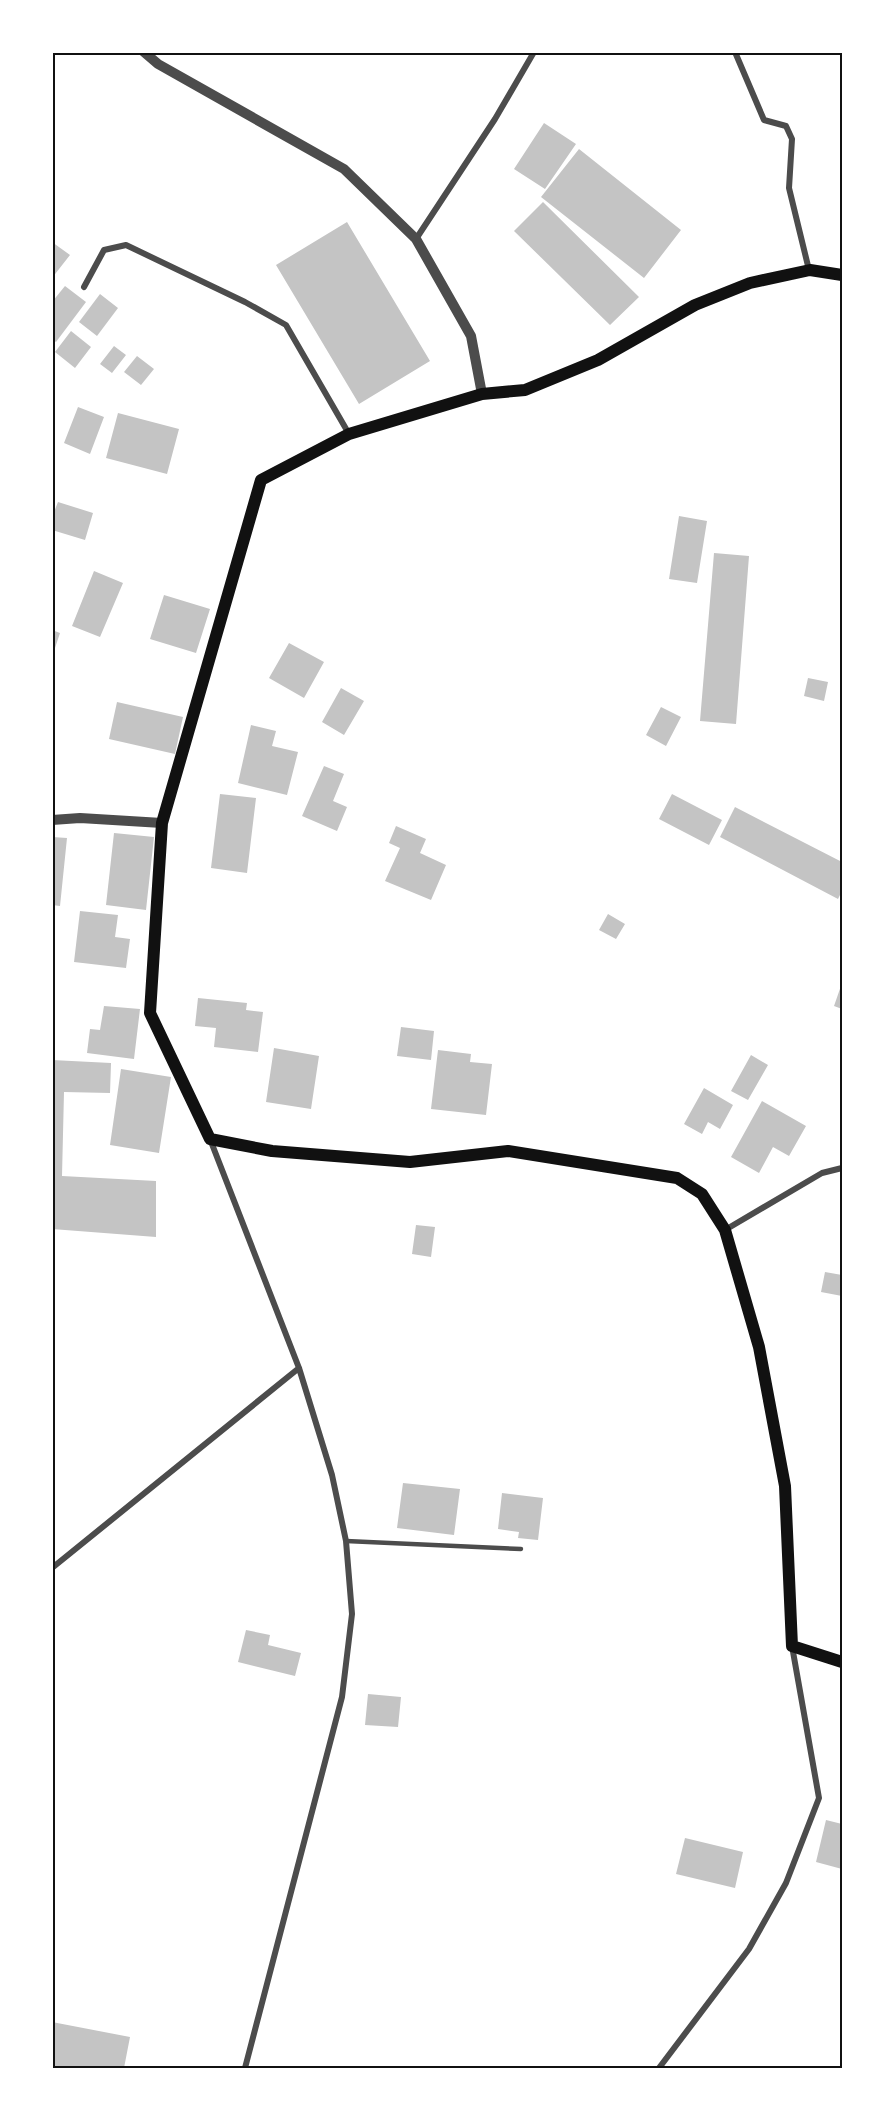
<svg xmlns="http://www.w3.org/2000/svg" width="895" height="2121" viewBox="0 0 895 2121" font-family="'Open Sans',sans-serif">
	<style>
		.building { fill: #c4c4c4 }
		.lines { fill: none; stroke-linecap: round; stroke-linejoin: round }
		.service { stroke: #4c4c4c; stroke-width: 4.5 }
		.minor { stroke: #4c4c4c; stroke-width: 6 }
		.tertiary { stroke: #4c4c4c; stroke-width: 10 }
		.secondary { stroke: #111; stroke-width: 12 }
		.neatline { fill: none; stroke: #111; stroke-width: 2 }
	</style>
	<rect width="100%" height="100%" fill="#fff"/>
	<path class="building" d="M544,123L576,144L545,189L514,169Z
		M579,149L681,230L644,278L541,197Z
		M543,202L639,297L610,325L514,231Z
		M347,222L430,361L359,404L276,265Z
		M52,242L70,255L52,278Z
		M65,286L86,302L56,342L52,339V302Z
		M100,294L118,308L97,336L79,322Z
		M71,331L91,347L75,368L55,352Z
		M114,346L126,355L112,373L100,364Z
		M137,356L154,369L141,385L124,372Z
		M78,407L104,417L90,454L64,443Z
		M118,413L179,429L167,474L106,458Z
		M58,502L93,513L85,540L52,530V517Z
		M679,516L707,521L697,583L669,579Z
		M714,553L749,556L736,724L700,721Z
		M94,571L123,583L100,637L72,626Z
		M164,595L210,609L196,653L150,639Z
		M52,630L60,633L53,654H52Z
		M289,643L324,662L304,698L269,678Z
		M808,678L828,682L824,701L804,696Z
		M341,688L364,701L344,735L322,722Z
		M117,702L183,717L175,754L109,739Z
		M661,707L681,717L666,746L646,735Z
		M251,725L276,731L272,746L298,752L287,795L238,783Z
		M324,766L344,774L333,801L347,807L337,831L302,816Z
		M220,794L256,798L247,873L211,868Z
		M672,794L722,820L709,845L659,819Z
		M735,807L842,862V891L838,899L720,837Z
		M396,826L426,839L420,853L446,865L431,900L385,881L400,848L389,843Z
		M114,833L154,837L146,910L106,905Z
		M52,837L67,838L60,906L52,905Z
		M80,911L118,915L115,937L130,939L126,968L74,962Z
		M608,914L625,924L616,939L599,930Z
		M842,983V1009L834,1006Z
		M198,998L247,1003L246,1010L263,1012L258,1052L214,1047L216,1028L195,1026Z
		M104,1006L140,1009L134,1059L87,1053L90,1029L100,1030Z
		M401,1027L434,1031L431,1060L397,1056Z
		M274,1048L319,1056L311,1109L266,1102Z
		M438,1050L471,1054L470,1062L492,1064L486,1115L431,1109Z
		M751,1055L768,1065L748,1100L731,1091Z
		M52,1060L111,1063L110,1093L64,1092L62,1176L156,1181V1237L52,1229Z
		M121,1069L171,1077L159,1153L110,1145Z
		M704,1088L733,1105L720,1129L708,1122L702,1134L684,1124Z
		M762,1101L806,1126L789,1156L773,1147L759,1173L731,1157Z
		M416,1225L435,1227L431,1257L412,1254Z
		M825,1272L842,1275V1296L821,1292Z
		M403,1483L460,1489L454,1535L397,1528Z
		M502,1493L543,1498L538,1540L518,1538L519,1532L498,1529Z
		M246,1630L270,1635L268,1645L301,1653L295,1676L238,1662Z
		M368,1694L401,1697L398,1727L365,1725Z
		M826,1820L842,1824V1869L816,1862Z
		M685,1838L743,1852L735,1888L676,1874Z
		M52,2022L130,2037L124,2068H52Z"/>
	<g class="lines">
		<path class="service" d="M346,1541L521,1549"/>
		<path class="minor" d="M735,52L764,120L786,126L792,139L789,188L809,270
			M416,239L495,119L534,52
			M84,287L104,250L126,245L245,302L286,325L349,434
			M210,1139L299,1368L332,1475L346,1541L352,1614L342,1697L245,2068
			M725,1230L822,1173L842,1168
			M52,1568L299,1368
			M659,2068L749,1949L786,1883L819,1798L792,1646"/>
		<path class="tertiary" d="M144,52L158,64L344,169L416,239L471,336L482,394
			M52,820L80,818L162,823"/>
		<path class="secondary" d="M842,275L810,270L750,283L695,305L598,360L525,390L482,394L349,434L261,480L162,823L150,1013L210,1139L272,1151L410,1162L508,1151L677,1178L702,1194L725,1230L759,1347L785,1486L792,1646L842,1662"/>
	</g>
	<rect width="895" height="2121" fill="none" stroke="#ffffff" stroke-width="108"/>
	<rect x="54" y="54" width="787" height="2013" class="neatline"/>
</svg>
